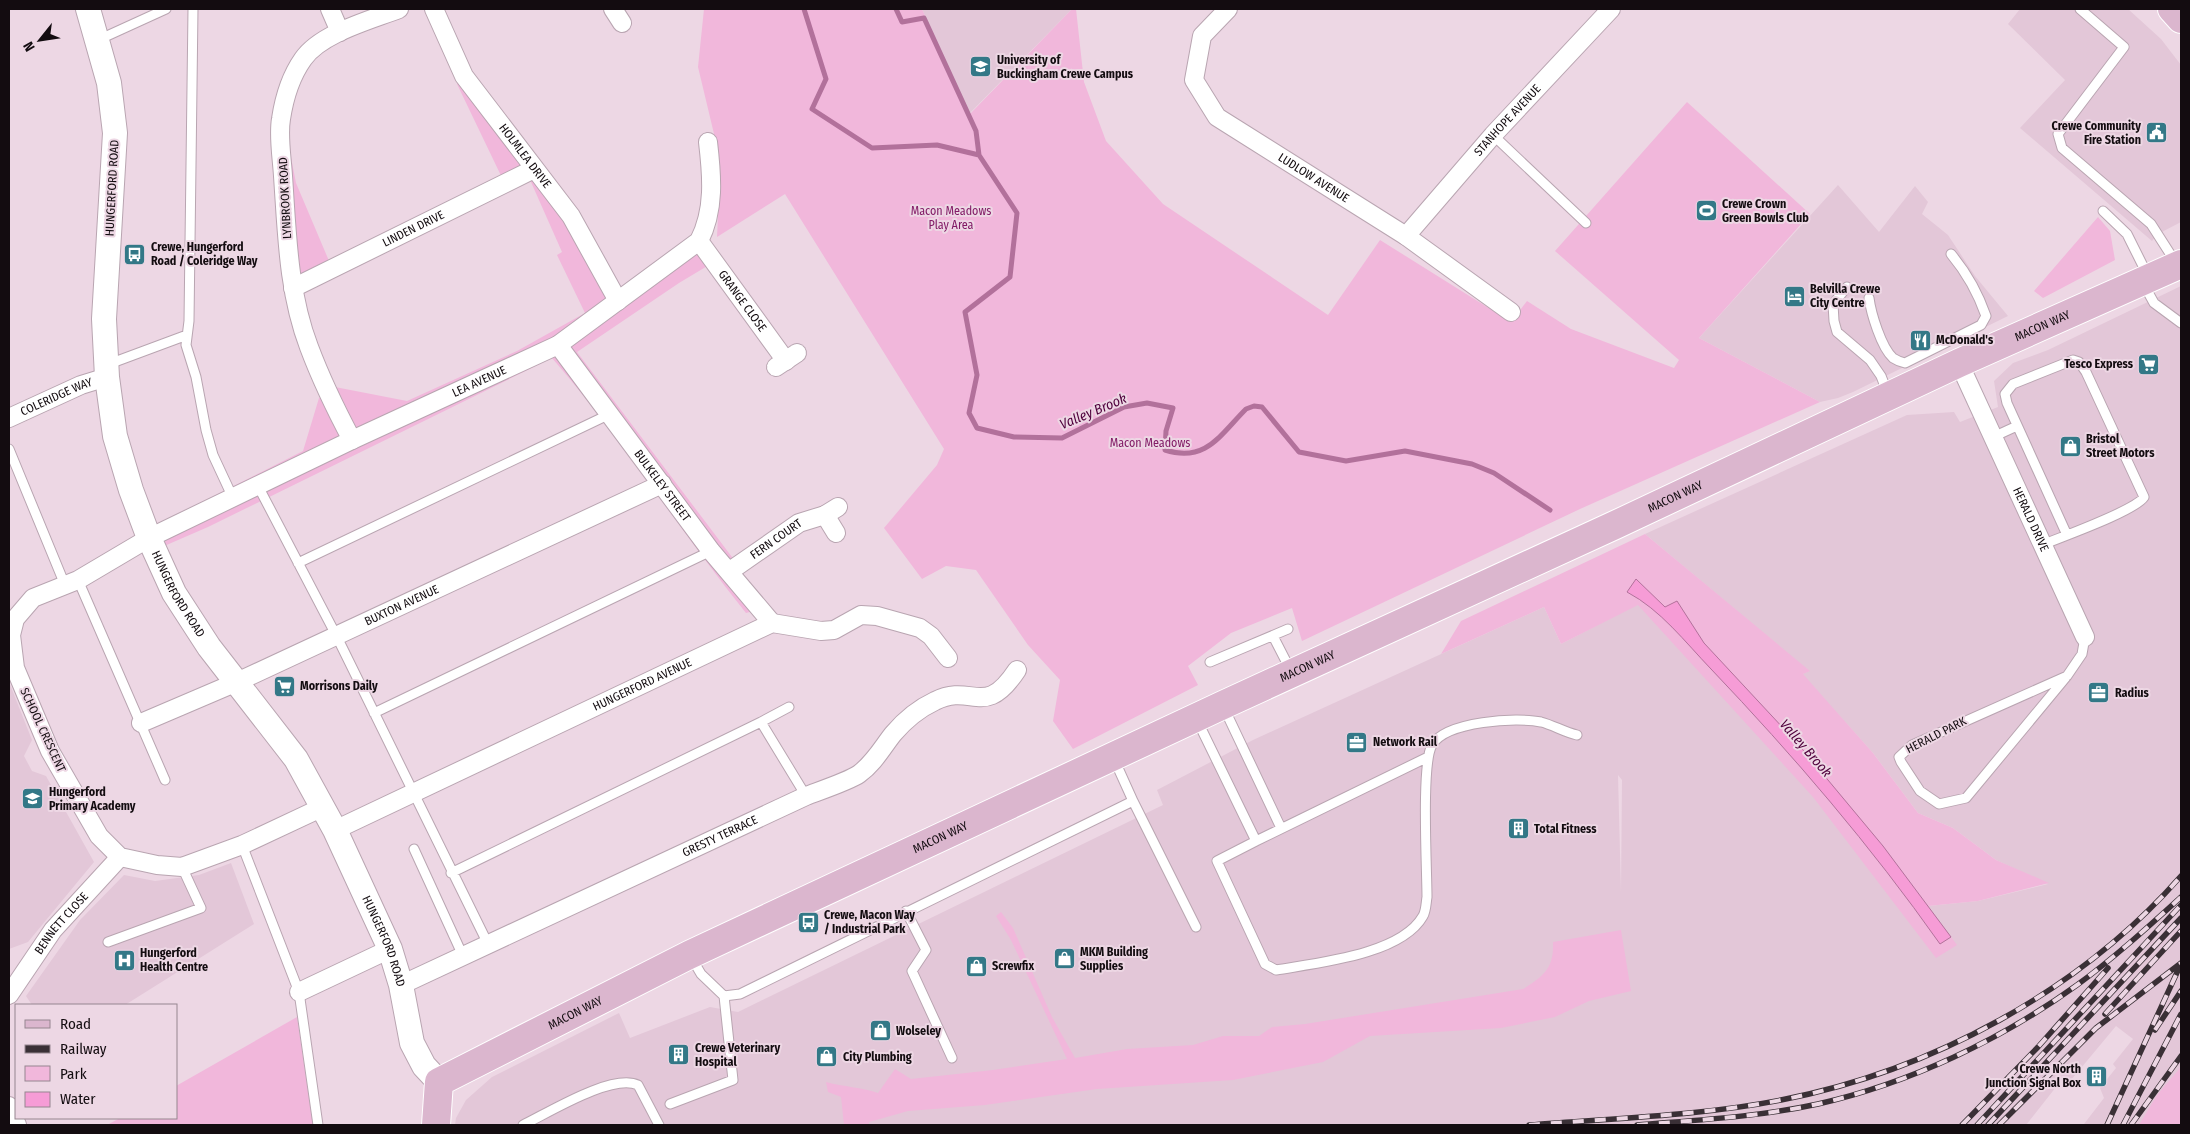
<svg xmlns="http://www.w3.org/2000/svg" width="2190" height="1134" viewBox="0 0 2190 1134" font-family="'Fira Sans Condensed',sans-serif">
	<style>
		.built { fill: #e3c7d8; fill-rule: evenodd }
		.green { fill: #f1b7db }
		.water { fill: #f69cd6; stroke: #b2719b }
		.lines { fill: none; stroke-linecap: round; stroke-linejoin: round }
		.stream { stroke: #b2719b; stroke-width: 5 }
		.lane-casing { stroke: #b9a5b1; stroke-width: 11 }
		.street-casing { stroke: #b9a5b1; stroke-width: 20 }
		.secondary-casing { stroke: #b9a5b1; stroke-width: 26 }
		.primary-casing { stroke: #fff; stroke-width: 30 }
		.lane { stroke: #fff; stroke-width: 9 }
		.street { stroke: #fff; stroke-width: 18 }
		.secondary { stroke: #fff; stroke-width: 24 }
		.primary { stroke: #dbb6ce; stroke-width: 28 }
		.rail-casing { stroke: #3a3036; stroke-width: 5.5 }
		.rail { stroke: #edd7e4; stroke-width: 4; stroke-dasharray: 11; stroke-linecap: butt }
		.labels { text-anchor: middle; stroke-width: 4; stroke-linejoin: round; paint-order: stroke }
		.poi-label { font-size: 12px; font-weight: bold; fill: #130c10; stroke: #edd7e4; text-anchor: start }
		.street-label { font-size: 12px; fill: #130c10; stroke: #edd7e4 }
		.park-label { font-size: 12px; fill: #821b66; stroke: #edd7e4 }
		.water-label { font-size: 14px; font-style: italic; fill: #4f003c; stroke: #edd7e4 }
	</style>
	<rect width="100%" height="100%" fill="#edd7e4"/>
	<path class="built" d="M922,9H1072L968,115Z
		M2020,9H2128L2161,39L2181,65V222L2158,234L2152,241L2020,128L2065,80L2008,24Z
		M1838,185L1879,232L1915,186L1928,202L1922,214L1948,235L1975,276L2008,316L1853,392L1838,398L1820,402L1699,338Z
		M2181,286V1125L2084,1124L2104,1098L2100,1088L2116,1068L2113,1064L2133,1039L2116,1026L2071,1080L2060,1082L2026,1125H455L456,1118L466,1100L492,1077L619,1013L630,1038L710,1007L738,1012L1163,805L1157,790L1253,740L1544,607L1561,644L1638,604L1928,906L1978,901L2048,884L1996,860L1953,828L1918,813L1873,753L1802,674L1809,671L1645,534L1907,415L1954,412L1960,422L1998,407L1994,381L2013,363L2048,350ZM1618,775L1622,780L1621,892Z
		M9,682L32,740L24,756L32,771L46,776L94,862L28,942L9,949Z
		M231,863L254,924L125,1005H32L26,996L80,920L124,875L155,881L199,875Z"/>
	<path class="green" d="M704,9H922L969,115L1072,9H1076L1084,82L1106,141L1163,204L1328,315L1380,240L1511,322L1527,301L1571,329L1674,368L1679,360L1555,251L1687,102L1810,214L1699,338L1820,402L1580,509L1302,641L1292,608L1231,633L1188,666L1198,685L1073,749L1053,721L1060,680L1028,645L976,570L946,566L922,579L884,528L937,465L944,449L785,194L717,237L720,174L715,138L698,67Z
		M464,76L534,169L618,301L699,241L714,262L679,283L577,352L738,565L730,571L761,609L746,613C679,530 622,438 552,358L208,527L155,550L146,530L303,451L319,398L335,387L407,401L517,351L585,313L557,255L562,252L527,173L505,184L457,84Z
		M287,137L296,183L332,268L293,288Z
		M2098,217L2110,231L2115,260L2043,298L2034,291Z
		M1645,534L1810,671L1803,674L1873,753L1918,813L1953,828L1996,860L2049,883L1978,901L1928,906L1957,945L1936,958L1813,797L1638,605L1561,644L1544,607L1441,654L1461,621Z
		M1001,912L1013,928L1052,1017L1075,1058L1127,1049L1193,1045L1223,1036H1259L1272,1027L1305,1024L1523,989C1544,976 1554,968 1553,942L1621,930L1631,991L1589,1001L1555,1017L1501,1028L1370,1036L1323,1062L1233,1080L1097,1089L985,1105L908,1111L869,1122V1125H844L841,1097L828,1092L826,1082C844,1087 861,1087 878,1093L895,1069L911,1079L993,1070L1067,1059L1011,940L996,916Z
		M297,1017L313,1125H107L120,1118H176V1086Z
		M2181,1067V1125H2139L2157,1095Z"/>
	<path class="water" d="M1636,579L1665,607L1677,601L1704,643L1798,744L1883,846L1951,937L1940,944C1871,846 1793,755 1711,669C1685,642 1661,610 1627,592Z"/>
	<g class="lines">
		<path class="stream" d="M804,9L826,79L812,109L872,148L937,145L979,155
			M896,9L902,22L924,18L976,131L979,155L1017,213L1010,277L965,312L977,375L969,413L977,428L1014,437L1062,438L1124,407L1147,403L1173,408L1166,431L1165,450C1206,463 1220,435 1246,409L1254,406L1262,407L1299,452L1346,461L1405,451L1472,464L1494,473L1550,510"/>
		<defs>
			<path id="lane" d="M193,9L189,321L186,345L196,377L206,430L213,455L233,498
				M2080,9L2124,47L2058,134L2062,148L2151,224L2176,263
				M98,40L166,9
				M1493,135L1586,223
				M2103,211L2127,234L2148,276
				M2144,285L2154,303L2181,323
				M1847,287L1833,304L1834,321L1837,332L1870,360L1881,376L1888,394
				M1869,298C1871,313 1881,347 1893,358C1896,360 1901,362 1905,363L1981,325L1986,316C1978,293 1966,272 1951,254
				M109,364L187,335
				M1993,437L2017,426
				M9,449L65,585
				M258,486L336,635L488,944
				M2042,545C2061,537 2135,511 2144,497L2086,372L2079,362L2073,360L2013,384L2005,394L2007,403L2067,535
				M298,563L610,414
				M78,580L165,780
				M1273,636L1291,671
				M1210,662L1288,629
				M2067,676L1912,745L1899,757L1901,762L1920,791L1939,804L1966,798L2067,676L2082,654L2085,637
				M1224,708L1281,828
				M374,713L711,551
				M1197,720L1256,841L1428,757
				M761,722L789,707
				M1133,801L1196,927
				M1256,841L1217,861L1265,964L1276,970C1316,963 1401,955 1423,916C1426,911 1426,903 1427,897C1427,869 1421,764 1432,745C1446,721 1517,717 1541,722C1553,725 1564,732 1577,735
				M242,845L299,992L318,1125
				M414,849L463,956
				M451,873L761,722L806,796
				M906,911L926,950L912,971L952,1058
				M108,942L201,908L182,867
				M691,957L701,974L724,996L740,994L1133,801L1114,759
				M670,1104L733,1080L724,996
				M523,1125C548,1113 612,1073 638,1085L659,1125"/>
			<g id="street">
				<path d="M330,9L340,32"/>
				<path id="s1" d="M434,9L464,76L571,216L618,301"/>
				<path d="M613,9L622,23"/>
				<path id="s2" d="M1228,9L1202,36L1194,80L1217,117L1406,236L1511,312"/>
				<path id="s3" d="M1406,236L1493,135L1611,9"/>
				<path id="s4" d="M699,241L786,361"/>
				<path id="s5" d="M293,288L534,169"/>
				<path id="s6" d="M558,345L711,551L772,623"/>
				<path id="s7" d="M1959,363L2085,637"/>
				<path d="M776,367L797,353"/>
				<path id="s8" d="M9,418L81,385L107,377"/>
				<path d="M352,440C336,410 321,379 309,347C288,292 287,233 283,176C282,158 278,136 281,119C284,99 291,76 303,59C321,33 371,20 399,9"/>
				<path d="M825,515L836,533"/>
				<path id="s9" d="M730,571L799,523L825,515L838,507"/>
				<path id="s10" d="M141,723L237,682L662,484"/>
				<path id="s11" d="M323,807L242,845L182,867L157,865L120,857L99,836L50,751L15,668L11,635L15,619L33,598L78,580L149,538L352,440L558,345L699,241C715,210 712,176 708,142"/>
				<path id="s12" d="M335,830L772,623L821,631L834,630L861,615L877,616L920,628L931,636L948,658"/>
				<path id="s13" d="M401,985L806,796C819,791 849,781 859,774C874,763 882,748 893,734C904,721 920,708 935,701C973,682 984,720 1017,670"/>
				<path d="M299,992L390,949"/>
				<path id="s14" d="M9,995L53,930L120,857"/>
				<path d="M9,1106L17,1125"/>
			</g>
			<g id="secondary">
				<path id="s15" d="M88,9L109,83L115,133L104,319L107,377L115,436L131,490L149,538L174,593L209,647L296,759L335,830L390,949L401,985L412,1043L424,1066L439,1082"/>
			</g>
			<g id="primary">
				<path d="M2172,9L2181,19"/>
				<path id="s16" d="M436,1125L439,1082L689,955L1223,705L1615,525L1959,363L2181,264"/>
			</g>
		</defs>
		<use href="#lane" class="lane-casing"/>
		<use href="#street" class="street-casing"/>
		<use href="#secondary" class="secondary-casing"/>
		<use href="#primary" class="primary-casing"/>
		<use href="#lane" class="lane"/>
		<use href="#street" class="street"/>
		<use href="#secondary" class="secondary"/>
		<use href="#primary" class="primary"/>
		<defs>
			<path id="rail" d="M2105,1014L2181,931
				M2155,1030L2181,991
				M1529,1125C1613,1118 1699,1116 1781,1100C1931,1071 2080,991 2181,876
				M1637,1125C1697,1120 1758,1117 1818,1104C1910,1083 2001,1040 2077,985C2114,958 2148,927 2181,897
				M1962,1125L2038,1047L2108,968
				M1977,1125L2181,905
				M1988,1125L2181,918
				M1999,1125L2096,1028L2181,963
				M2107,1125L2180,966
				M2123,1125L2181,1014
				M2131,1125L2181,1056"/>
		</defs>
		<use href="#rail" class="rail-casing"/>
		<use href="#rail" class="rail"/>
	</g>
	<defs>
		<symbol id="university-square" viewBox="-11 -11 22 22"><rect x="-9" y="-9" width="18" height="18" rx="4" fill="#337887" stroke="#edd7e4"/><path d="M0-5L7-2L0 1L-7-2ZM-4 1L0 2.5L4 1V4Q0 6-4 4Z" fill="#fff"/></symbol>
		<symbol id="civic-square" viewBox="-11 -11 22 22"><rect x="-9" y="-9" width="18" height="18" rx="4" fill="#337887" stroke="#edd7e4"/><path d="M-.6-6.5H3V-4.5H.6V-3L4-1V1h2V6H-6V1h2V-1L-.6-3ZM-1.2 2.5V6h2.4V2.5Z" fill="#fff"/></symbol>
		<symbol id="stadium-square" viewBox="-11 -11 22 22"><rect x="-9" y="-9" width="18" height="18" rx="4" fill="#337887" stroke="#edd7e4"/><path d="M0-5a6.5 5 0 1 0 0 10a6.5 5 0 1 0 0-10ZM-3.5-1.8h7v3.6h-7Z" fill="#fff"/></symbol>
		<symbol id="bus-square" viewBox="-11 -11 22 22"><rect x="-9" y="-9" width="18" height="18" rx="4" fill="#337887" stroke="#edd7e4"/><path d="M-5-6H5V4H4V6H2V4H-2V6H-4V4H-5ZM-3.5-4V0h7V-4ZM-3.5 1.2v1.5H-2V1.2ZM2 1.2v1.5H3.5V1.2Z" fill="#fff"/></symbol>
		<symbol id="hotel-square" viewBox="-11 -11 22 22"><rect x="-9" y="-9" width="18" height="18" rx="4" fill="#337887" stroke="#edd7e4"/><path d="M-6-4.5h1.5V1H6V5H4.5V3h-9V5H-6ZM-4 0a1.8 1.8 0 1 1 3.6 0ZM.5 0V-2.5h3Q6-2.5 6 0Z" fill="#fff"/></symbol>
		<symbol id="restaurant-square" viewBox="-11 -11 22 22"><rect x="-9" y="-9" width="18" height="18" rx="4" fill="#337887" stroke="#edd7e4"/><path d="M-5-6h1v4h1v-4h1v4h1v-4h1v5L-1.5 .5V6h-2V.5L-5-1ZM5-6V6H3V1.5H1.5Q1.5-4 5-6Z" fill="#fff"/></symbol>
		<symbol id="supermarket-square" viewBox="-11 -11 22 22"><rect x="-9" y="-9" width="18" height="18" rx="4" fill="#337887" stroke="#edd7e4"/><path d="M-6-5.5h2.5l.6 2H6L4.5 2H-2.5L-4.4-4H-6ZM-1.5 3.2a1.3 1.3 0 1 0 .1 0ZM3 3.2a1.3 1.3 0 1 0 .1 0Z" fill="#fff"/></symbol>
		<symbol id="shop-square" viewBox="-11 -11 22 22"><rect x="-9" y="-9" width="18" height="18" rx="4" fill="#337887" stroke="#edd7e4"/><path d="M-5-2.5h2.3a2.7 3.5 0 0 1 5.4 0H5L5.5 6h-11ZM-1.5-2.5h3a1.5 2.3 0 0 0-3 0Z" fill="#fff"/></symbol>
		<symbol id="office-square" viewBox="-11 -11 22 22"><rect x="-9" y="-9" width="18" height="18" rx="4" fill="#337887" stroke="#edd7e4"/><path d="M-6-3h4V-5.5h4V-3h4V5H-6ZM-1-4.5V-3h2v-1.5ZM-6 0V1H6V0Z" fill="#fff"/></symbol>
		<symbol id="school-square" viewBox="-11 -11 22 22"><rect x="-9" y="-9" width="18" height="18" rx="4" fill="#337887" stroke="#edd7e4"/><path d="M0-5L7-2L0 1L-7-2ZM-4 1L0 2.5L4 1V4Q0 6-4 4Z" fill="#fff"/></symbol>
		<symbol id="building-square" viewBox="-11 -11 22 22"><rect x="-9" y="-9" width="18" height="18" rx="4" fill="#337887" stroke="#edd7e4"/><path d="M-4-6H4V6H1V3H-1V6H-4ZM-2.5-4.3h1.7v1.8h-1.7ZM.8-4.3h1.7v1.8H.8ZM-2.5-1h1.7V.8h-1.7ZM.8-1h1.7V.8H.8Z" fill="#fff"/></symbol>
		<symbol id="hospital-square" viewBox="-11 -11 22 22"><rect x="-9" y="-9" width="18" height="18" rx="4" fill="#337887" stroke="#edd7e4"/><path d="M-5-5h3v3.5h4V-5h3V5h-3V1.5h-4V5h-3Z" fill="#fff"/></symbol>
	</defs>
	<g fill-rule="evenodd">
		<use href="#university-square" x="968" y="54" width="25" height="25"/>
		<use href="#civic-square" x="2144" y="120" width="25" height="25"/>
		<use href="#stadium-square" x="1694" y="198" width="25" height="25"/>
		<use href="#bus-square" x="122" y="242" width="25" height="25"/>
		<use href="#hotel-square" x="1782" y="284" width="25" height="25"/>
		<use href="#restaurant-square" x="1908" y="328" width="25" height="25"/>
		<use href="#supermarket-square" x="2136" y="352" width="25" height="25"/>
		<use href="#shop-square" x="2058" y="434" width="25" height="25"/>
		<use href="#supermarket-square" x="272" y="674" width="25" height="25"/>
		<use href="#office-square" x="2086" y="680" width="25" height="25"/>
		<use href="#office-square" x="1344" y="730" width="25" height="25"/>
		<use href="#school-square" x="20" y="786" width="25" height="25"/>
		<use href="#building-square" x="1506" y="816" width="25" height="25"/>
		<use href="#bus-square" x="796" y="910" width="25" height="25"/>
		<use href="#shop-square" x="1052" y="946" width="25" height="25"/>
		<use href="#hospital-square" x="112" y="948" width="25" height="25"/>
		<use href="#shop-square" x="964" y="954" width="25" height="25"/>
		<use href="#shop-square" x="868" y="1018" width="25" height="25"/>
		<use href="#building-square" x="666" y="1042" width="25" height="25"/>
		<use href="#shop-square" x="814" y="1044" width="25" height="25"/>
		<use href="#building-square" x="2084" y="1064" width="25" height="25"/>
	</g>
	<g class="labels">
		<g class="poi-label">
			<text x="997" y="64">University of<tspan x="997" dy="14">Buckingham Crewe Campus</tspan></text>
			<text x="2141" y="130" text-anchor="end">Crewe Community<tspan x="2141" dy="14">Fire Station</tspan></text>
			<text x="1722" y="208">Crewe Crown<tspan x="1722" dy="14">Green Bowls Club</tspan></text>
			<text x="151" y="251">Crewe, Hungerford<tspan x="151" dy="14">Road / Coleridge Way</tspan></text>
			<text x="1810" y="293">Belvilla Crewe<tspan x="1810" dy="14">City Centre</tspan></text>
			<text x="1936" y="344">McDonald's</text>
			<text x="2133" y="368" text-anchor="end">Tesco Express</text>
			<text x="2086" y="443">Bristol<tspan x="2086" dy="14">Street Motors</tspan></text>
			<text x="300" y="690">Morrisons Daily</text>
			<text x="2115" y="697">Radius</text>
			<text x="1373" y="746">Network Rail</text>
			<text x="49" y="796">Hungerford<tspan x="49" dy="14">Primary Academy</tspan></text>
			<text x="1534" y="833">Total Fitness</text>
			<text x="824" y="919">Crewe, Macon Way<tspan x="824" dy="14">/ Industrial Park</tspan></text>
			<text x="1080" y="956">MKM Building<tspan x="1080" dy="14">Supplies</tspan></text>
			<text x="140" y="957">Hungerford<tspan x="140" dy="14">Health Centre</tspan></text>
			<text x="992" y="970">Screwfix</text>
			<text x="896" y="1035">Wolseley</text>
			<text x="695" y="1052">Crewe Veterinary<tspan x="695" dy="14">Hospital</tspan></text>
			<text x="843" y="1061">City Plumbing</text>
			<text x="2081" y="1073" text-anchor="end">Crewe North<tspan x="2081" dy="14">Junction Signal Box</tspan></text>
		</g>
		<g class="street-label">
			<text dy="4" stroke="none"><textPath href="#s3" startOffset="154">STANHOPE AVENUE</textPath></text>
			<text dy="4" stroke="none"><textPath href="#s1" startOffset="174">HOLMLEA DRIVE</textPath></text>
			<text dy="4" stroke="none"><textPath href="#s2" startOffset="240">LUDLOW AVENUE</textPath></text>
			<text transform="translate(112 188) rotate(-87)" y="4">HUNGERFORD ROAD</text>
			<text transform="translate(285 198) rotate(-93)" y="4">LYNBROOK ROAD</text>
			<text dy="4" stroke="none"><textPath href="#s5" startOffset="134">LINDEN DRIVE</textPath></text>
			<text dy="4" stroke="none"><textPath href="#s4" startOffset="74">GRANGE CLOSE</textPath></text>
			<text dy="4" stroke="none"><textPath href="#s16" startOffset="1816">MACON WAY</textPath></text>
			<text dy="4" stroke="none"><textPath href="#s11" startOffset="1008">LEA AVENUE</textPath></text>
			<text dy="4" stroke="none"><textPath href="#s8" startOffset="52">COLERIDGE WAY</textPath></text>
			<text dy="4" stroke="none"><textPath href="#s6" startOffset="175">BULKELEY STREET</textPath></text>
			<text dy="4" stroke="none"><textPath href="#s16" startOffset="1411">MACON WAY</textPath></text>
			<text dy="4" stroke="none"><textPath href="#s7" startOffset="172">HERALD DRIVE</textPath></text>
			<text dy="4" stroke="none"><textPath href="#s9" startOffset="56">FERN COURT</textPath></text>
			<text dy="4" stroke="none"><textPath href="#s15" startOffset="602">HUNGERFORD ROAD</textPath></text>
			<text dy="4" stroke="none"><textPath href="#s10" startOffset="286">BUXTON AVENUE</textPath></text>
			<text dy="4" stroke="none"><textPath href="#s16" startOffset="1006">MACON WAY</textPath></text>
			<text dy="4" stroke="none"><textPath href="#s12" startOffset="340">HUNGERFORD AVENUE</textPath></text>
			<text transform="translate(43 730) rotate(65)" y="4">SCHOOL CRESCENT</text>
			<text transform="translate(1936 735) rotate(-27)" y="4">HERALD PARK</text>
			<text dy="4" stroke="none"><textPath href="#s13" startOffset="352">GRESTY TERRACE</textPath></text>
			<text dy="4" stroke="none"><textPath href="#s16" startOffset="601">MACON WAY</textPath></text>
			<text dy="4" stroke="none"><textPath href="#s14" startOffset="89">BENNETT CLOSE</textPath></text>
			<text dy="4" stroke="none"><textPath href="#s15" startOffset="1008">HUNGERFORD ROAD</textPath></text>
			<text dy="4" stroke="none"><textPath href="#s16" startOffset="196">MACON WAY</textPath></text>
		</g>
		<g class="park-label">
			<text x="951" y="215">Macon Meadows<tspan x="951" dy="14">Play Area</tspan></text>
			<text x="1150" y="447">Macon Meadows</text>
		</g>
		<g class="water-label">
			<text transform="translate(1093 411) rotate(-23)" y="5">Valley Brook</text>
			<text transform="translate(1806 748) rotate(49)" y="5">Valley Brook</text>
		</g>
	</g>
	<rect width="2190" height="1134" fill="none" stroke="#130c10" stroke-width="20"/>
	<rect x="15" y="1004" width="162" height="115" fill="#edd7e4" stroke="#96868f"/>
	<rect x="25" y="1020" width="25" height="8" fill="#dbb6ce" stroke="#96868f"/>
	<text x="60" y="1029" font-size="15" fill="#130c10">Road</text>
	<rect x="25" y="1045" width="25" height="8" fill="#3a3036" stroke="#96868f"/>
	<text x="60" y="1054" font-size="15" fill="#130c10">Railway</text>
	<rect x="25" y="1066" width="25" height="15" fill="#f1b7db" stroke="#96868f"/>
	<text x="60" y="1079" font-size="15" fill="#130c10">Park</text>
	<rect x="25" y="1092" width="25" height="15" fill="#f69cd6" stroke="#96868f"/>
	<text x="60" y="1104" font-size="15" fill="#130c10">Water</text>
	<g transform="translate(40 40) rotate(240)" stroke="#edd7e4" stroke-width="4" paint-order="stroke">
	<path d="M0-4L9 19L0 12L-9 19Z" fill="#130c10"/>
	<text y="-8" font-size="14" font-weight="bold" text-anchor="middle" fill="#130c10">N</text>
	</g>
</svg>
